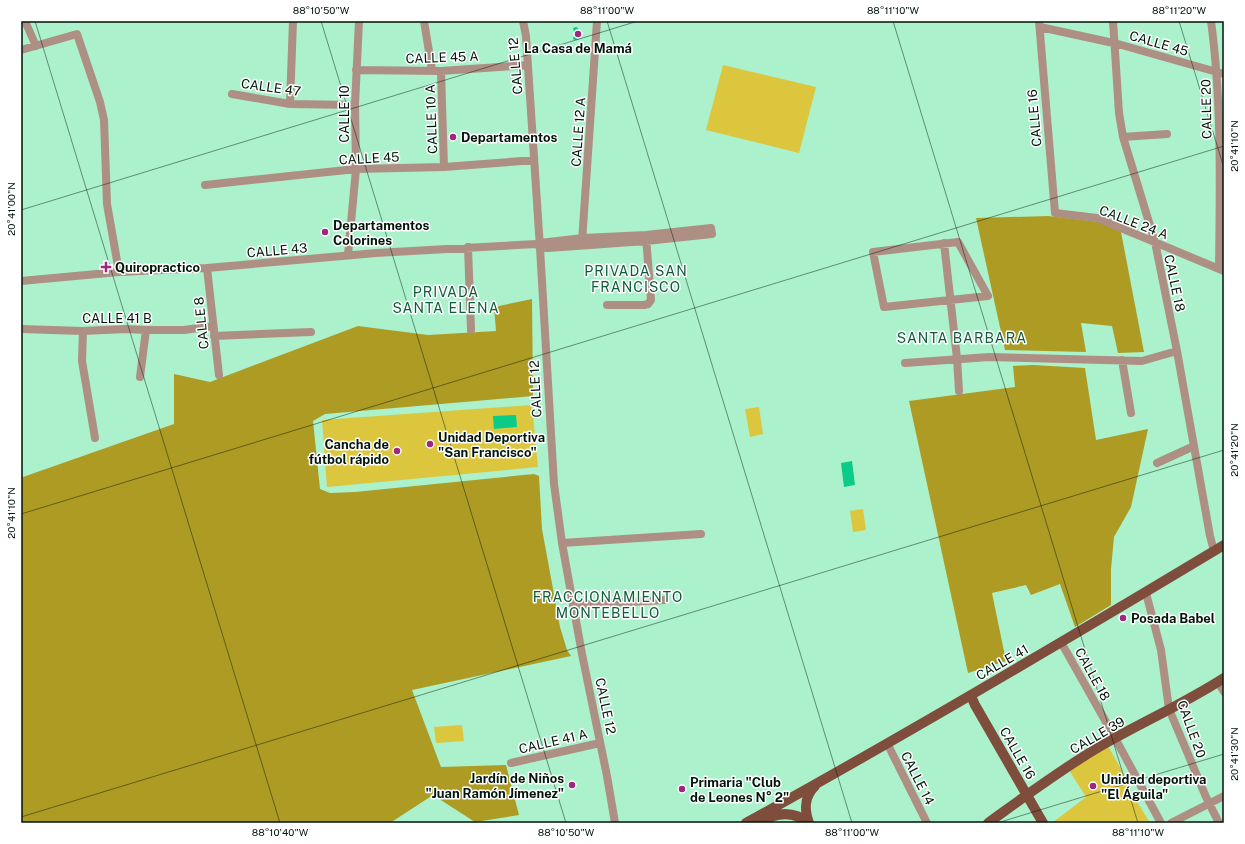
<svg xmlns="http://www.w3.org/2000/svg" width="1245" height="844" viewBox="0 0 1245 844" font-family="'Public Sans',sans-serif">
	<style>
		.green { fill: #dbc63e }
		.forest { fill: #ad9b23 }
		.water { fill: #0acb87 }
		.lines { fill: none; stroke-linecap: round; stroke-linejoin: round }
		.minor { stroke: #ad8f84; stroke-width: 8 }
		.major { stroke: #7f4d3b; stroke-width: 10 }
		.ticks { fill: none; stroke: #001509; stroke-width: 1; stroke-opacity: 0.45 }
		.poi-dot { fill: #9f2780; stroke: #fff; stroke-width: 1.5 }
		.labels { text-anchor: middle; stroke-width: 3; stroke-linejoin: round; paint-order: stroke }
		.street-label { font-size: 13px; fill: #001509; stroke: #fff }
		.poi-label { font-size: 13px; font-weight: bold; fill: #001509; stroke: #fff; text-anchor: start }
		.neighbourhood-label { font-size: 14px; letter-spacing: 1px; fill: #105b3c; stroke: #fff }
		.neatline { fill: none; stroke: #001509; stroke-width: 1.5 }
		.ticks-label { font-size: 10px; text-anchor: middle; fill: #001509 }
	</style>
	<rect width="100%" height="100%" fill="#abf1cb"/>
	<path class="green" d="M723,65L816,87L799,153L706,130Z
		M532,405L538,467L327,487L322,420Z
		M759,407L763,434L750,437L745,409Z
		M863,509L866,530L853,532L850,511Z
		M462,725L464,741L436,743L434,727Z
		M1108,746L1126,778L1124,780L1150,823H1052L1086,797L1069,770Z"/>
	<path class="forest" d="M1048,216L1100,222L1121,232L1144,352L1118,353L1112,326L1081,323L1086,352L1005,350L976,218Z
		M532,299L533,396L325,414L313,421L320,489L330,493L355,492L534,474L539,476L542,529L560,627L567,650L571,656L412,690L441,767L506,765L519,815L475,822L433,795L390,823H21V475L23,477L174,424V374L210,382L358,326L428,335L496,331L494,307Z
		M1033,365L1085,368L1096,440L1148,429L1131,507L1114,537L1111,569V605L1075,627L1060,584L1031,595L1026,585L992,593L1006,661L968,673L909,401L1015,387L1013,366Z"/>
	<path class="water" d="M576,27L578,28L580,39L574,40L573,38L575,35L573,28Z
		M516,415L517,427L494,429L493,416Z
		M852,461L855,485L844,487L841,463Z"/>
	<g class="lines">
		<path class="minor" d="M25,21L36,46
			M424,21L432,70
			M523,21L526,36L540,248L554,484L562,543L582,654L607,776L615,823
			M1039,21L1055,213L1097,218L1224,271
			M1113,21L1119,113L1123,137L1155,242L1177,351L1210,536L1214,551
			M1211,21C1222,103 1220,186 1219,269
			M1040,27L1118,44L1224,74
			M21,50L77,34L100,102L104,120L107,204L119,272
			M356,70L441,71L528,65
			M441,71L444,167
			M232,94L290,104L355,105
			M290,104L293,21
			M1123,137L1167,134
			M205,185L356,169L444,167L522,161H534
			M582,242L597,21
			M958,242L988,296L884,307L873,252Z
			M944,243L957,358L959,391
			M468,247L471,330
			M348,255L356,169L355,105L359,21
			M207,268L219,375
			M21,281L119,272L207,268L376,253L536,244L540,243L583,238L646,235L711,228L712,234L646,241L548,248L540,247L536,244
			M607,305H644L648,304L651,300L646,237
			M21,329L83,331L126,329L146,330H184L213,326
			M83,331L82,361L95,438
			M214,336L311,332
			M1122,360L1131,413
			M905,363L989,357L1142,361L1177,351
			M140,377L146,330
			M1157,463L1194,446
			M562,543L701,534
			M1146,593L1161,650L1169,709L1206,797L1219,823
			M573,605L665,600
			M1061,643L1066,651L1115,738L1161,823
			M1218,682L1224,692
			M887,743L927,823
			M511,763L600,743
			M1171,823L1224,796"/>
		<path class="major" d="M971,696L975,705L1043,823
			M760,822C777,812 794,811 809,823
			M746,823C907,734 1066,640 1224,545
			M809,823C804,809 804,797 815,786
			M988,823C1024,797 1060,770 1099,747C1140,723 1184,704 1224,678"/>
	</g>
	<path class="ticks" d="M35,21L280,823M321,21L566,823M607,21L852,823M893,21L1138,823M1179,21L1224,168M21,210L638,21M21,514L1224,146M21,817L1224,450M997,823L1224,754"/>
	<g class="poi-dot">
		<circle cx="578" cy="34" r="4"/>
		<circle cx="453" cy="137" r="4"/>
		<circle cx="325" cy="232" r="4"/>
		<path d="M104 261h4v4h4v4h-4v4h-4v-4h-4v-4h4z"/>
		<circle cx="430" cy="444" r="4"/>
		<circle cx="397" cy="451" r="4"/>
		<circle cx="1123" cy="618" r="4"/>
		<circle cx="572" cy="785" r="4"/>
		<circle cx="1093" cy="786" r="4"/>
		<circle cx="682" cy="789" r="4"/>
	</g>
	<g class="labels">
		<g class="street-label">
			<text transform="translate(1159 43) rotate(16)" y="5">CALLE 45</text>
			<text transform="translate(442 57) rotate(-2)" y="5">CALLE 45 A</text>
			<text transform="translate(515 66) rotate(-95)" y="5">CALLE 12</text>
			<text transform="translate(271 87) rotate(8)" y="5">CALLE 47</text>
			<text transform="translate(1206 109) rotate(-91)" y="5">CALLE 20</text>
			<text transform="translate(344 114) rotate(-90)" y="5">CALLE 10</text>
			<text transform="translate(1034 118) rotate(-95)" y="5">CALLE 16</text>
			<text transform="translate(431 119) rotate(-92)" y="5">CALLE 10 A</text>
			<text transform="translate(578 132) rotate(-86)" y="5">CALLE 12 A</text>
			<text transform="translate(369 158) rotate(-3)" y="5">CALLE 45</text>
			<text transform="translate(1134 222) rotate(21)" y="5">CALLE 24 A</text>
			<text transform="translate(277 250) rotate(-5)" y="5">CALLE 43</text>
			<text transform="translate(1175 283) rotate(78)" y="5">CALLE 18</text>
			<text x="117" y="323">CALLE 41 B</text>
			<text transform="translate(201 323) rotate(-96)" y="5">CALLE 8</text>
			<text transform="translate(535 389) rotate(-93)" y="5">CALLE 12</text>
			<text transform="translate(1002 662) rotate(-30)" y="5">CALLE 41</text>
			<text transform="translate(1093 674) rotate(61)" y="5">CALLE 18</text>
			<text transform="translate(606 706) rotate(78)" y="5">CALLE 12</text>
			<text transform="translate(1192 729) rotate(70)" y="5">CALLE 20</text>
			<text transform="translate(1097 735) rotate(-30)" y="5">CALLE 39</text>
			<text transform="translate(553 741) rotate(-13)" y="5">CALLE 41 A</text>
			<text transform="translate(1018 753) rotate(60)" y="5">CALLE 16</text>
			<text transform="translate(918 778) rotate(63)" y="5">CALLE 14</text>
		</g>
		<g class="poi-label">
			<text x="578" y="53" text-anchor="middle">La Casa de Mamá</text>
			<text x="461" y="142">Departamentos</text>
			<text x="333" y="230">Departamentos<tspan x="333" dy="15">Colorines</tspan></text>
			<text x="115" y="272">Quiropractico</text>
			<text x="438" y="442">Unidad Deportiva<tspan x="438" dy="15">"San Francisco"</tspan></text>
			<text x="389" y="449" text-anchor="end">Cancha de<tspan x="389" dy="15">fútbol rápido</tspan></text>
			<text x="1131" y="623">Posada Babel</text>
			<text x="564" y="783" text-anchor="end">Jardín de Niños<tspan x="564" dy="15">"Juan Ramón Jímenez"</tspan></text>
			<text x="1101" y="784">Unidad deportiva<tspan x="1101" dy="15">"El Águila"</tspan></text>
			<text x="690" y="787">Primaria "Club<tspan x="690" dy="15">de Leones N° 2"</tspan></text>
		</g>
		<g class="neighbourhood-label">
			<text x="636" y="276">PRIVADA SAN<tspan x="636" dy="16">FRANCISCO</tspan></text>
			<text x="446" y="297">PRIVADA<tspan x="446" dy="16">SANTA ELENA</tspan></text>
			<text x="962" y="343">SANTA BARBARA</text>
			<text x="608" y="602">FRACCIONAMIENTO<tspan x="608" dy="16">MONTEBELLO</tspan></text>
		</g>
	</g>
	<rect width="1245" height="844" fill="none" stroke="#ffffff" stroke-width="44"/>
	<rect x="22" y="22" width="1201" height="800" class="neatline"/>
	<g class="ticks-label">
		<text x="321" y="14">88°10'50"W</text>
		<text x="607" y="14">88°11'00"W</text>
		<text x="893" y="14">88°11'10"W</text>
		<text x="1179" y="14">88°11'20"W</text>
		<text transform="translate(1234 146) rotate(-90)" y="4">20°41'10"N</text>
		<text transform="translate(11 209) rotate(-90)" y="4">20°41'00"N</text>
		<text transform="translate(1234 450) rotate(-90)" y="4">20°41'20"N</text>
		<text transform="translate(11 513) rotate(-90)" y="4">20°41'10"N</text>
		<text transform="translate(1234 754) rotate(-90)" y="4">20°41'30"N</text>
		<text x="280" y="836">88°10'40"W</text>
		<text x="566" y="836">88°10'50"W</text>
		<text x="852" y="836">88°11'00"W</text>
		<text x="1138" y="836">88°11'10"W</text>
	</g>
</svg>
